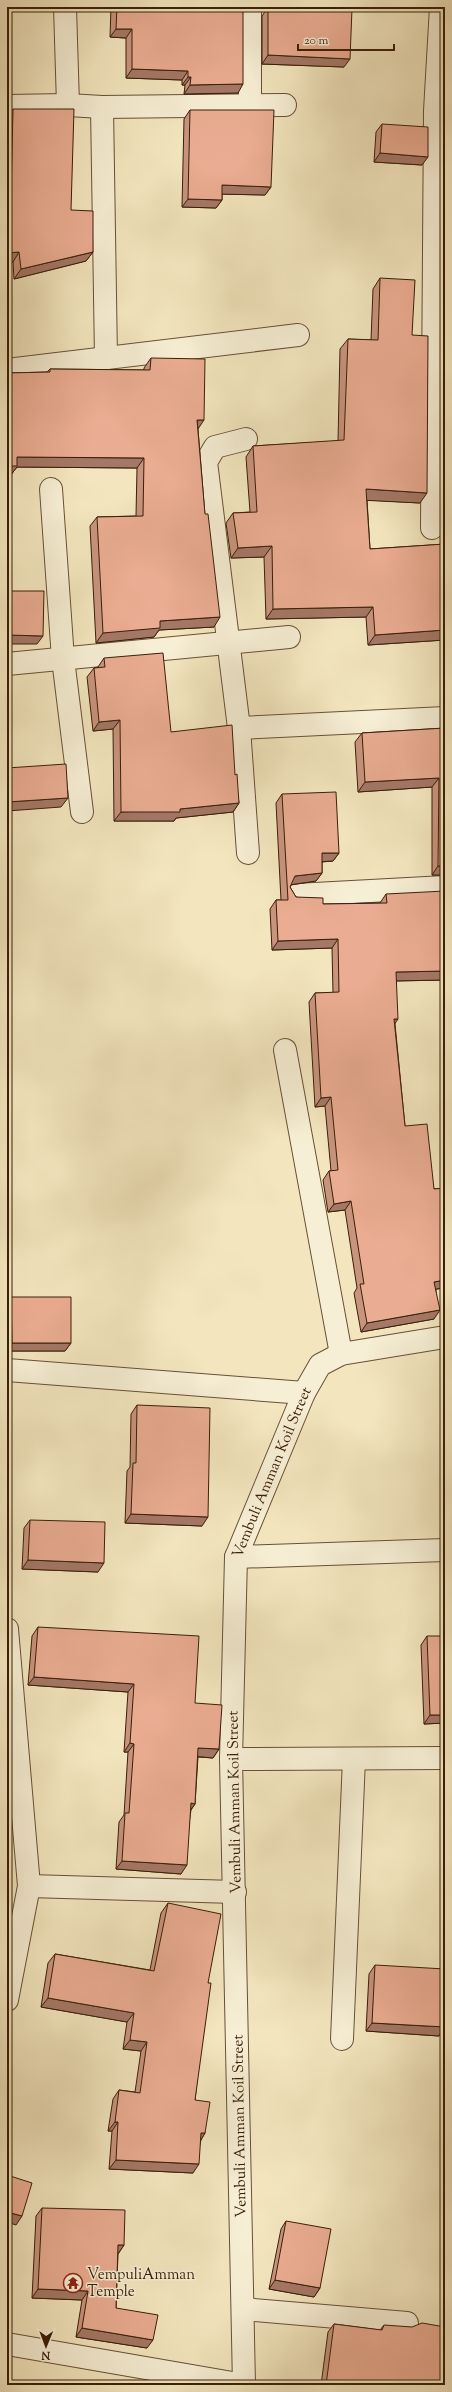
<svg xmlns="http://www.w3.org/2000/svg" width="452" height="2392" viewBox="0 0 452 2392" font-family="'Sorts Mill Goudy',serif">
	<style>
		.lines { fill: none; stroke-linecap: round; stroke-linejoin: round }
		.street-casing { stroke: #685036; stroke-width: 24 }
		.street { stroke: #f7efd5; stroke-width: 22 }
		.wall { fill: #c9947e; stroke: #3a1e08 }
		.shaded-wall { fill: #a47866; stroke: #3a1e08 }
		.building { fill: #eaac92; stroke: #3a1e08 }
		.labels { text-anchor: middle; stroke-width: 3; stroke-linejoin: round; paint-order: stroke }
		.street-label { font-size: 15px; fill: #3a1e08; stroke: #f7efd5 }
		.poi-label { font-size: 15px; fill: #3a1e08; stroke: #f7efd5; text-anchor: start }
	</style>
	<rect width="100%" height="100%" fill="#f3e6bf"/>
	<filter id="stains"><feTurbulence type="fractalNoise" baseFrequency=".005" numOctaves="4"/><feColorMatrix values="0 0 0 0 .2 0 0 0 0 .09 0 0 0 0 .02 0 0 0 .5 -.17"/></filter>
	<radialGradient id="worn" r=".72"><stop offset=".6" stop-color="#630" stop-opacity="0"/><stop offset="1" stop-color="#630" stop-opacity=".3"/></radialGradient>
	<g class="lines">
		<defs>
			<g id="street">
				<path d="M65,7L68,105L102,107L285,105"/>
				<path d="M7,106L68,105"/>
				<path d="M250,106V7"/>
				<path d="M102,107L106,358"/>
				<path d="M7,370L298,335"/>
				<path d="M246,439L215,447L206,462L239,728L248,853"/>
				<path d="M51,489L63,659L82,812"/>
				<path d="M432,528L435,111L441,7"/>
				<path d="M7,664L289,637"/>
				<path d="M239,728L445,718"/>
				<path d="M296,895L445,887"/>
				<path d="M285,1050L341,1354"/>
				<path d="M7,1370L304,1393"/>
				<path d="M236,1557L445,1550"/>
				<path d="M7,1629L29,1886L7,2000"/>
				<path d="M231,1759L445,1758"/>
				<path d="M29,1886L235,1892"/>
				<path d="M342,2039L354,1759"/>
				<path d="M243,2309L407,2323"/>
				<path d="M7,2344L244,2385"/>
				<path id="s1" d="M244,2385L231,1759L236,1557L304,1393L320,1365L341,1354L445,1337"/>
			</g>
		</defs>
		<use href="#street" class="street-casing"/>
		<use href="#street" class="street"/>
	</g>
	<path class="wall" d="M111,7H243L238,93L184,94L185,85H182V80L126,78V38L110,37Z
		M268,7L344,67L262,64V16Z
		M13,109L71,210L93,252L86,261L14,279L13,262H7V117Z
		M190,110L271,187L265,195L222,194V200L216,208L182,207L184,119Z
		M382,124L422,165L374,162L376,132Z
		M380,278L412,335L420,503L367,500L370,549L445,544V640L368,645L366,617L266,619L264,557L231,558L226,523L233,513L250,512L246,457L253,446L338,441L340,349L348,339L371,340L373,289Z
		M151,358L198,429L214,627L159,630L154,637L96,643L90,526L97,517L136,516L137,468L17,467L10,476H7V373L47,372L50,369L144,370V368Z
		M104,658L171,732L235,775L239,803L233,812L176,818L174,821H114L113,729L93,731L87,677L94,668L98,667Z
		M445,728V875H432V787L358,792L355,742L362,733Z
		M282,794L339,853L333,861L322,862V873L316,881L291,885L290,887L296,897L323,904L380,903L386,894L445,980L396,981L395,1024L405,1126L434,1189L445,1188V1288L436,1289L434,1319L361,1332L354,1293L357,1288L345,1210L328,1212L323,1180L329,1171H331L325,1106L315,1107L309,1002L315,993H333L332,948L272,950L270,909L276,900H281L276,803Z
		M11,1297L71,1343L65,1351H7V1303Z
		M137,1405L202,1526L125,1523L127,1471L130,1467L131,1414Z
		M445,1427V1483L442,1431Z
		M30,1520L98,1572L22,1569L24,1528Z
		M38,1627L195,1703L219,1749L213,1758L198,1757L195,1804L191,1810L181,1874L116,1869L119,1822L124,1815L128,1752H124L128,1692L28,1685L32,1636Z
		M427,1636L445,1723L424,1724L421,1645Z
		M168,1903L208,1983L195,2100L205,2133L201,2140L193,2173L109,2169L112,2131H108L113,2099L119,2090L135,2092L141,2051L123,2049L127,2022L41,2007L48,1963L55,1954L150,1970L161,1913Z
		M375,1965L445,2027L439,2036L366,2031L369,1974Z
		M42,2208L124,2245L118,2254L116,2308L147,2348L76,2337L82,2300L32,2298L36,2216Z
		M286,2221L320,2288L314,2297L269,2289L281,2229Z
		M334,2324L380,2330L384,2325L444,2385H321L328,2332Z"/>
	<path class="shaded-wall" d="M116,29H132L126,38L110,37Z
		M268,55L350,59L344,67L262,64Z
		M132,69L188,71L182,80L126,78Z
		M188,77H191L185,85H182Z
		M243,84L238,93L184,94L190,85Z
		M380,153L428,157L422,165L374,162Z
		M222,185L271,187L265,195L216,194Z
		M188,199L222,200L216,208L182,207Z
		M19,252L13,262H7V253Z
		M93,252L86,261L14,279L21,269Z
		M197,420H204L198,429Z
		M17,457L144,458L137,468L17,467L10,476H7V466Z
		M366,489L427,493L420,503L359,500Z
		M272,546L264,557L231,558L238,548Z
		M373,607L366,617L266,619L273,609Z
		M220,617L214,627L159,630L154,637L96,643L103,633L160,621Z
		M445,630V640L368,645L375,635Z
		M7,635L43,636L37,644H7Z
		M120,720L113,729L93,731L99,722Z
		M439,778L432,787L358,792L365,782Z
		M68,798L61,807L7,811V802Z
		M239,803L233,812L176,818L174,821H114L121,812L180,809Z
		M322,853H339L333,861L316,862Z
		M438,866H445V875H432Z
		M322,873L316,881L289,885L295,876Z
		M338,939L332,948L272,950L278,941Z
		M445,971V980L390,981L396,972Z
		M394,1019H398L392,1028Z
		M331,1097L325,1106L315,1107L321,1098Z
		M351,1201L345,1210L328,1212L334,1204Z
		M445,1280V1288L428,1290L434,1282Z
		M440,1310L434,1319L361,1332L367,1323Z
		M12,1343H71L65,1351H7V1350Z
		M131,1514L208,1517L202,1526L125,1523Z
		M28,1560L104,1563L98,1572L22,1569Z
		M34,1677L134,1684L128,1692L28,1685Z
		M430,1715H445V1723L424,1724Z
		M130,1743L134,1744L128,1752H124Z
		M198,1748L219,1749L213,1758L192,1756Z
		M191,1803L195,1804L189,1812Z
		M122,1861L187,1865L181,1874L116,1869Z
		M48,1998L134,2013L127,2022L41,2007Z
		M372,2023L445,2027L439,2036L366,2031Z
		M130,2040L147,2042L141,2051L123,2049Z
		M115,2122H118L112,2131H108Z
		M201,2133H205L199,2143Z
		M116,2160L199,2164L193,2173L109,2169Z
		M7,2212L22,2216L16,2225L7,2222Z
		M118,2245H124L118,2254H112Z
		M275,2280L320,2288L314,2297L269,2289Z
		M38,2289L88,2291L82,2300L32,2298Z
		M82,2328L153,2340L147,2348L76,2337Z"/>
	<path class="building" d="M117,7H243V84L190,85L191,77H188V71L132,69V29H116Z
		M268,7L352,9L350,59L268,55Z
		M13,109H74L71,210L93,211V252L21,269L19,252L7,253V197H11Z
		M190,110H274L271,187L222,185V200L188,199Z
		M382,124L428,127V157L380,153Z
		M380,278L415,280L412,335L428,336L427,493L366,489L370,549L445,544V630L375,635L373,607L273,609L272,546L238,548L233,513L257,512L253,446L344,440L348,339L378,340Z
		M151,358L205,359L204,420H197L205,514H208L220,617L160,621V628L103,633L97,517L143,516L144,458L17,457V466H7V373L50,372V369L150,370Z
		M7,591H44L43,636L7,635Z
		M163,653L171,732L232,725L235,775L237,774L239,803L180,809V812H121L120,720L99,722L94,668L105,667L104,658Z
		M445,728V866H438L439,778L365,782L362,733Z
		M66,764L68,798L7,802V768Z
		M336,792L339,853H322V873L295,876L290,887L296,897L323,898V904L387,903L386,894L445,891V971L396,972L398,1019H394L405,1126L427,1124L434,1189L445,1188V1280L434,1282L440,1310L367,1323L360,1284H364L351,1201L334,1204L329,1171L338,1170L331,1097L321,1098L315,993L339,992L338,939L278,941L276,900H288L282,794Z
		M11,1297H71V1343H12Z
		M137,1405L210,1408L208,1517L131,1514L133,1463H136Z
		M30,1520L105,1522L104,1563L28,1560Z
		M38,1627L199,1636L195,1703L222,1705L219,1749L198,1748L195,1804L191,1803L187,1865L122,1861L125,1813H129L134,1744L130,1743L134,1684L34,1677Z
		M427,1636H445V1715H430Z
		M7,1859H10L7,1893Z
		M7,1902H11L8,1949L7,1959Z
		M168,1903L221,1914L208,1983H211L195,2100L210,2102L205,2133H201L199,2164L116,2160L118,2122H115L119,2090L140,2093L147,2042L130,2040L134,2013L48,1998L55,1954L154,1971Z
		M375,1965L445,1969V2027L372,2023Z
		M7,2175L32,2183L22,2216L7,2212Z
		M42,2208L125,2210L124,2245H118L116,2308L158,2315L153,2340L82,2328L88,2291L38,2289Z
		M286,2221L331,2229L320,2288L275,2280Z
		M422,2323L445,2327V2380L444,2385H326L334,2324L382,2330L384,2325L412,2327Z"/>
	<defs>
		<symbol id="temple-ring" viewBox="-11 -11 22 22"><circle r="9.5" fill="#f7efd5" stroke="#8f2418" stroke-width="1.5"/><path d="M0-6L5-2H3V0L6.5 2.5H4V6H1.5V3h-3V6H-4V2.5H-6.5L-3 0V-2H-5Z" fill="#8f2418"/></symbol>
	</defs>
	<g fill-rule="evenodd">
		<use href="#temple-ring" x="62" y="2272" width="22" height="22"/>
	</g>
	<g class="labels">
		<g class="street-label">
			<text dy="5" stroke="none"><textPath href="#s1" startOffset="920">Vembuli Amman Koil Street</textPath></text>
			<text transform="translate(234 1802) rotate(-91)" y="5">Vembuli Amman Koil Street</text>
			<text transform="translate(239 2126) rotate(-91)" y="5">Vembuli Amman Koil Street</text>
		</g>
		<g class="poi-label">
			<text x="87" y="2279">VempuliAmman<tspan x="87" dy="17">Temple</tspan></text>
		</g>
	</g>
	<rect width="452" height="2392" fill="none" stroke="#f3e6bf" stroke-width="24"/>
	<rect x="8" y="8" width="436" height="2376" fill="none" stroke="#3a1e08" stroke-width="2"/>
	<rect x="12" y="12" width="428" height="2368" fill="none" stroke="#3a1e08"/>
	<g transform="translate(46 2346) rotate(181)" stroke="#f7efd5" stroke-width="3" paint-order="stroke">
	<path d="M0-3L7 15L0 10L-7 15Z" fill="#3a1e08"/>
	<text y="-6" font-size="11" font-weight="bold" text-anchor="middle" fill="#3a1e08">N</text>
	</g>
	<path d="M298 44v6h96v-6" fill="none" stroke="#3a1e08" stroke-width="2"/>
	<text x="304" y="44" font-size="12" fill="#3a1e08" stroke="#f7efd5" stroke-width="3" paint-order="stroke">20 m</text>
	<rect width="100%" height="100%" filter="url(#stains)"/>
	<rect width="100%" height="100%" fill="url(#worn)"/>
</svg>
